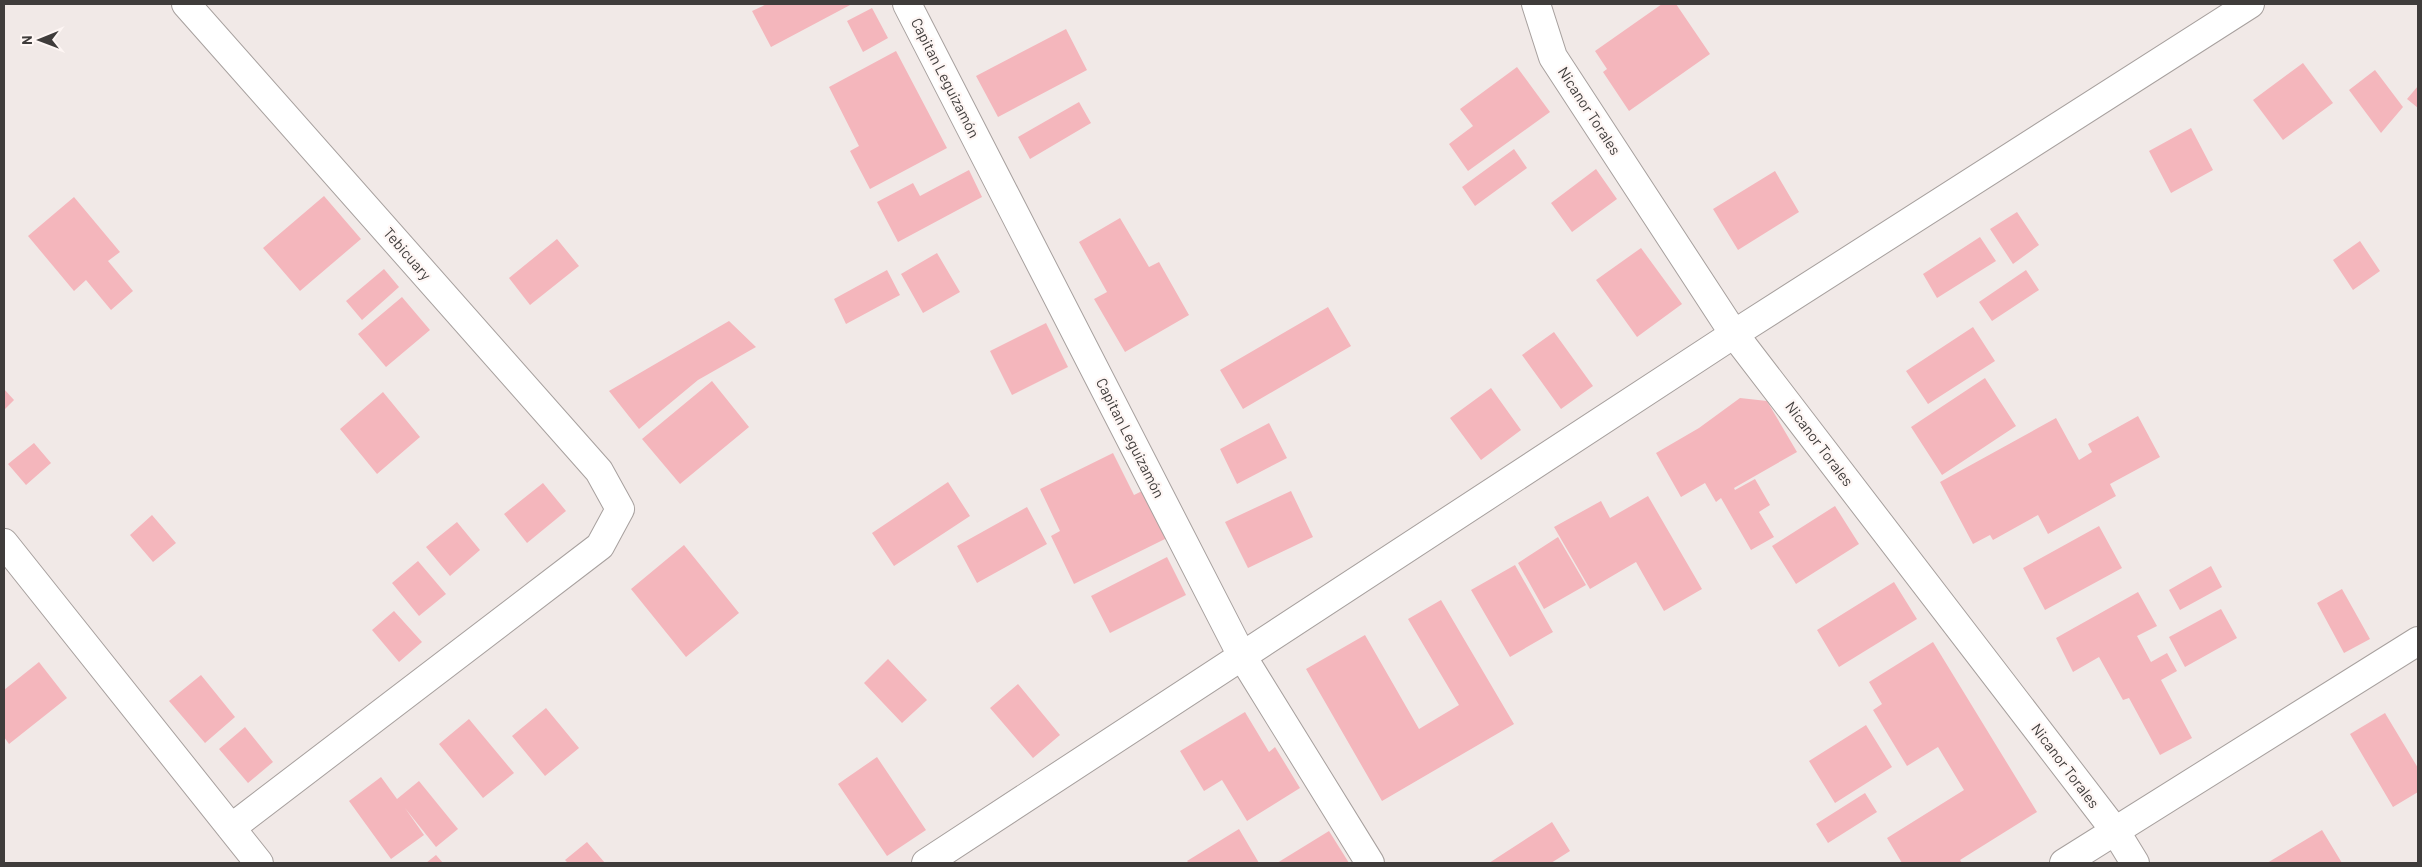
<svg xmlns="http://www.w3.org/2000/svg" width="2422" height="867" viewBox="0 0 2422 867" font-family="Barlow,sans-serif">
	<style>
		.building { fill: #f4b6bc }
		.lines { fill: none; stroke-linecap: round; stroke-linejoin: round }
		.street-casing { stroke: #a7a09e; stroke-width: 30 }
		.secondary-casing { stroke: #a7a09e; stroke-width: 30 }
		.street { stroke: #fff; stroke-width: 28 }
		.secondary { stroke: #fff; stroke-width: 28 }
		.labels { text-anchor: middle; stroke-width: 4.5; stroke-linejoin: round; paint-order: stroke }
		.street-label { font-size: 15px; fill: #3f3c3b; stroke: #fef6f4 }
	</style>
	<rect width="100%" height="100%" fill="#f1e9e7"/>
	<path class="building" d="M767,4H852L771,47L752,11Z
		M1662,4H1676L1710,54L1629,111L1603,72L1607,69L1595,51Z
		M872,8L888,38L863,52L847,21Z
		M1066,29L1087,70L998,117L976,76Z
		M896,51L947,148L870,189L850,151L859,146L829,87Z
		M2303,63L2333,103L2283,140L2253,100Z
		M1517,67L1550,112L1468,171L1449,144L1473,126L1460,109Z
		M2375,70L2403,107L2381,133L2349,90Z
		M2418,86V108L2407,99Z
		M1079,102L1091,123L1030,159L1018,137Z
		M2191,128L2213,170L2171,193L2149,151Z
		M1514,149L1527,168L1475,206L1462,187Z
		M1596,169L1617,199L1572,232L1551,203Z
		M969,170L982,197L898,242L877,202L913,183L920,196Z
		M1775,171L1799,212L1738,250L1713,209Z
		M324,196L361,239L300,291L263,248Z
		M74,197L120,252L108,261L133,291L111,310L86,280L74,291L28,236Z
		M2017,212L2039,245L2013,264L1990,229Z
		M1120,218L1149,267L1159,262L1189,315L1125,352L1094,299L1107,292L1079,242Z
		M1980,237L1996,261L1937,298L1923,274Z
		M557,239L579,266L530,305L509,278Z
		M2360,241L2380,271L2353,290L2333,260Z
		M1641,248L1682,304L1637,337L1596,280Z
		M937,253L960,292L923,313L901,274Z
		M384,269L399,287L362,320L346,301Z
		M887,270L900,295L846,324L834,299Z
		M2026,270L2039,290L1992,321L1979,302Z
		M402,297L430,330L386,367L358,334Z
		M1328,307L1351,346L1243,409L1220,370Z
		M729,321L756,347L698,380L639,429L609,391Z
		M1046,323L1068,367L1012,395L990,351Z
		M1973,327L1995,361L1928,404L1906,371Z
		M1554,332L1593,386L1561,409L1522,355Z
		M1985,378L2016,426L1942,475L1911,427Z
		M712,381L749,427L680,484L642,439Z
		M1491,388L1521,430L1481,460L1450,418Z
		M4,389L14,400L4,410Z
		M383,392L420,437L377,474L340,429Z
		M1740,398L1767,401L1797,452L1734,488L1735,490L1755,479L1770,505L1759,512L1774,537L1751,550L1721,498L1716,502L1705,483L1681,497L1656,453L1699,428Z
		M2138,416L2160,457L2110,484L2116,496L2048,534L2038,515L1993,540L1990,535L1973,544L1940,482L2056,418L2079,460L2092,452L2088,444Z
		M1269,423L1287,458L1237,484L1220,449Z
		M34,443L51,463L26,485L8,464Z
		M1113,453L1134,495L1144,490L1167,538L1074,584L1051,536L1060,531L1040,489Z
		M948,482L970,516L894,566L872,533Z
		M543,483L566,511L527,543L504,514Z
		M1291,491L1313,537L1248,568L1225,522Z
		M1648,496L1702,589L1664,611L1636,562L1590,589L1554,527L1601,501L1610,518Z
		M1835,506L1859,544L1796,584L1772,546Z
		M1027,507L1047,544L977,583L957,546Z
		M152,515L176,543L153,562L130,535Z
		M457,522L480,550L450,576L426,547Z
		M2099,526L2122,568L2045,610L2023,568Z
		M1558,537L1586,585L1544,609L1518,563Z
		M684,545L739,613L686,657L631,589Z
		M1167,557L1186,595L1110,633L1091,596Z
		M418,561L446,594L419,616L392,583Z
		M1515,565L1553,632L1510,657L1471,590Z
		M2211,566L2222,587L2180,610L2169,590Z
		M1894,582L1917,619L1839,667L1817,630Z
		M2342,589L2370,639L2344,653L2317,603Z
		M2138,592L2157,626L2137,636L2151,662L2167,653L2177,671L2161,680L2192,738L2160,755L2129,698L2123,700L2099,657L2073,672L2056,638Z
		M1441,600L1514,724L1382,801L1306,669L1365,635L1419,729L1459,705L1408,619Z
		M2221,609L2237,638L2185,667L2169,637Z
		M394,611L422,642L399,662L372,630Z
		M1933,642L2037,812L1960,860L1962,863H1902L1887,838L1964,790L1938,747L1907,766L1873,710L1882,704L1869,682Z
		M888,659L927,700L902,723L864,683Z
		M39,662L67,698L9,744L4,737V690Z
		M201,675L235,717L205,743L169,701Z
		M1018,684L1060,735L1033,758L990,708Z
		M546,708L579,748L545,776L512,736Z
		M1245,712L1269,752L1275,747L1300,788L1247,821L1222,780L1204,791L1180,751Z
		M2385,713L2418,768V792L2393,807L2350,734Z
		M469,719L514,773L483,798L439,744Z
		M1866,725L1892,767L1835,803L1809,761Z
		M245,727L273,762L248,783L219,749Z
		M877,757L926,830L887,856L838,784Z
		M381,777L397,799L419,781L458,829L436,847L405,808L424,835L391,859L349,801Z
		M1865,793L1877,812L1828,843L1816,824Z
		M1552,822L1570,851L1551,863H1489Z
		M1239,829L1259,863H1189L1187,861Z
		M2322,830L2342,863H2267Z
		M1329,831L1349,863H1277Z
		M587,842L605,863H568L565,860Z
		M436,855L443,863H426Z"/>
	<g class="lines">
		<defs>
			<path id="street" d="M186,4L599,471L620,509L600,546L231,828
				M4,543L259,863
				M926,863L1734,334L2250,4
				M2064,863L2418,641"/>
			<path id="secondary" d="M907,4L1242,656L1370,863
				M1536,4L1553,57L1734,334L2116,832L2135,863"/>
		</defs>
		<use href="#street" class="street-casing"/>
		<use href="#secondary" class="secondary-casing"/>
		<use href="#street" class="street"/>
		<use href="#secondary" class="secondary"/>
	</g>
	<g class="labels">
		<g class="street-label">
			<text transform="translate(945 78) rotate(63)" y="5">Capitan Leguizamón</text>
			<text transform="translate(1589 111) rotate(57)" y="5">Nicanor Torales</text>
			<text transform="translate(407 254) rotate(49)" y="5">Tebicuary</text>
			<text transform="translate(1130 438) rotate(63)" y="5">Capitan Leguizamón</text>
			<text transform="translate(1819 444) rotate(53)" y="5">Nicanor Torales</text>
			<text transform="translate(2065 766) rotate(53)" y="5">Nicanor Torales</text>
		</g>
	</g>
	<rect width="2422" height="867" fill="none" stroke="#3f3c3b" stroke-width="10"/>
	<g transform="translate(40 40) rotate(269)" stroke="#fef6f4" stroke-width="4" paint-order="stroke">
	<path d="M0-4L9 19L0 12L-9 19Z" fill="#3f3c3b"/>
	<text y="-8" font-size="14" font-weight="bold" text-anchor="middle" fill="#3f3c3b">N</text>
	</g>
</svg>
